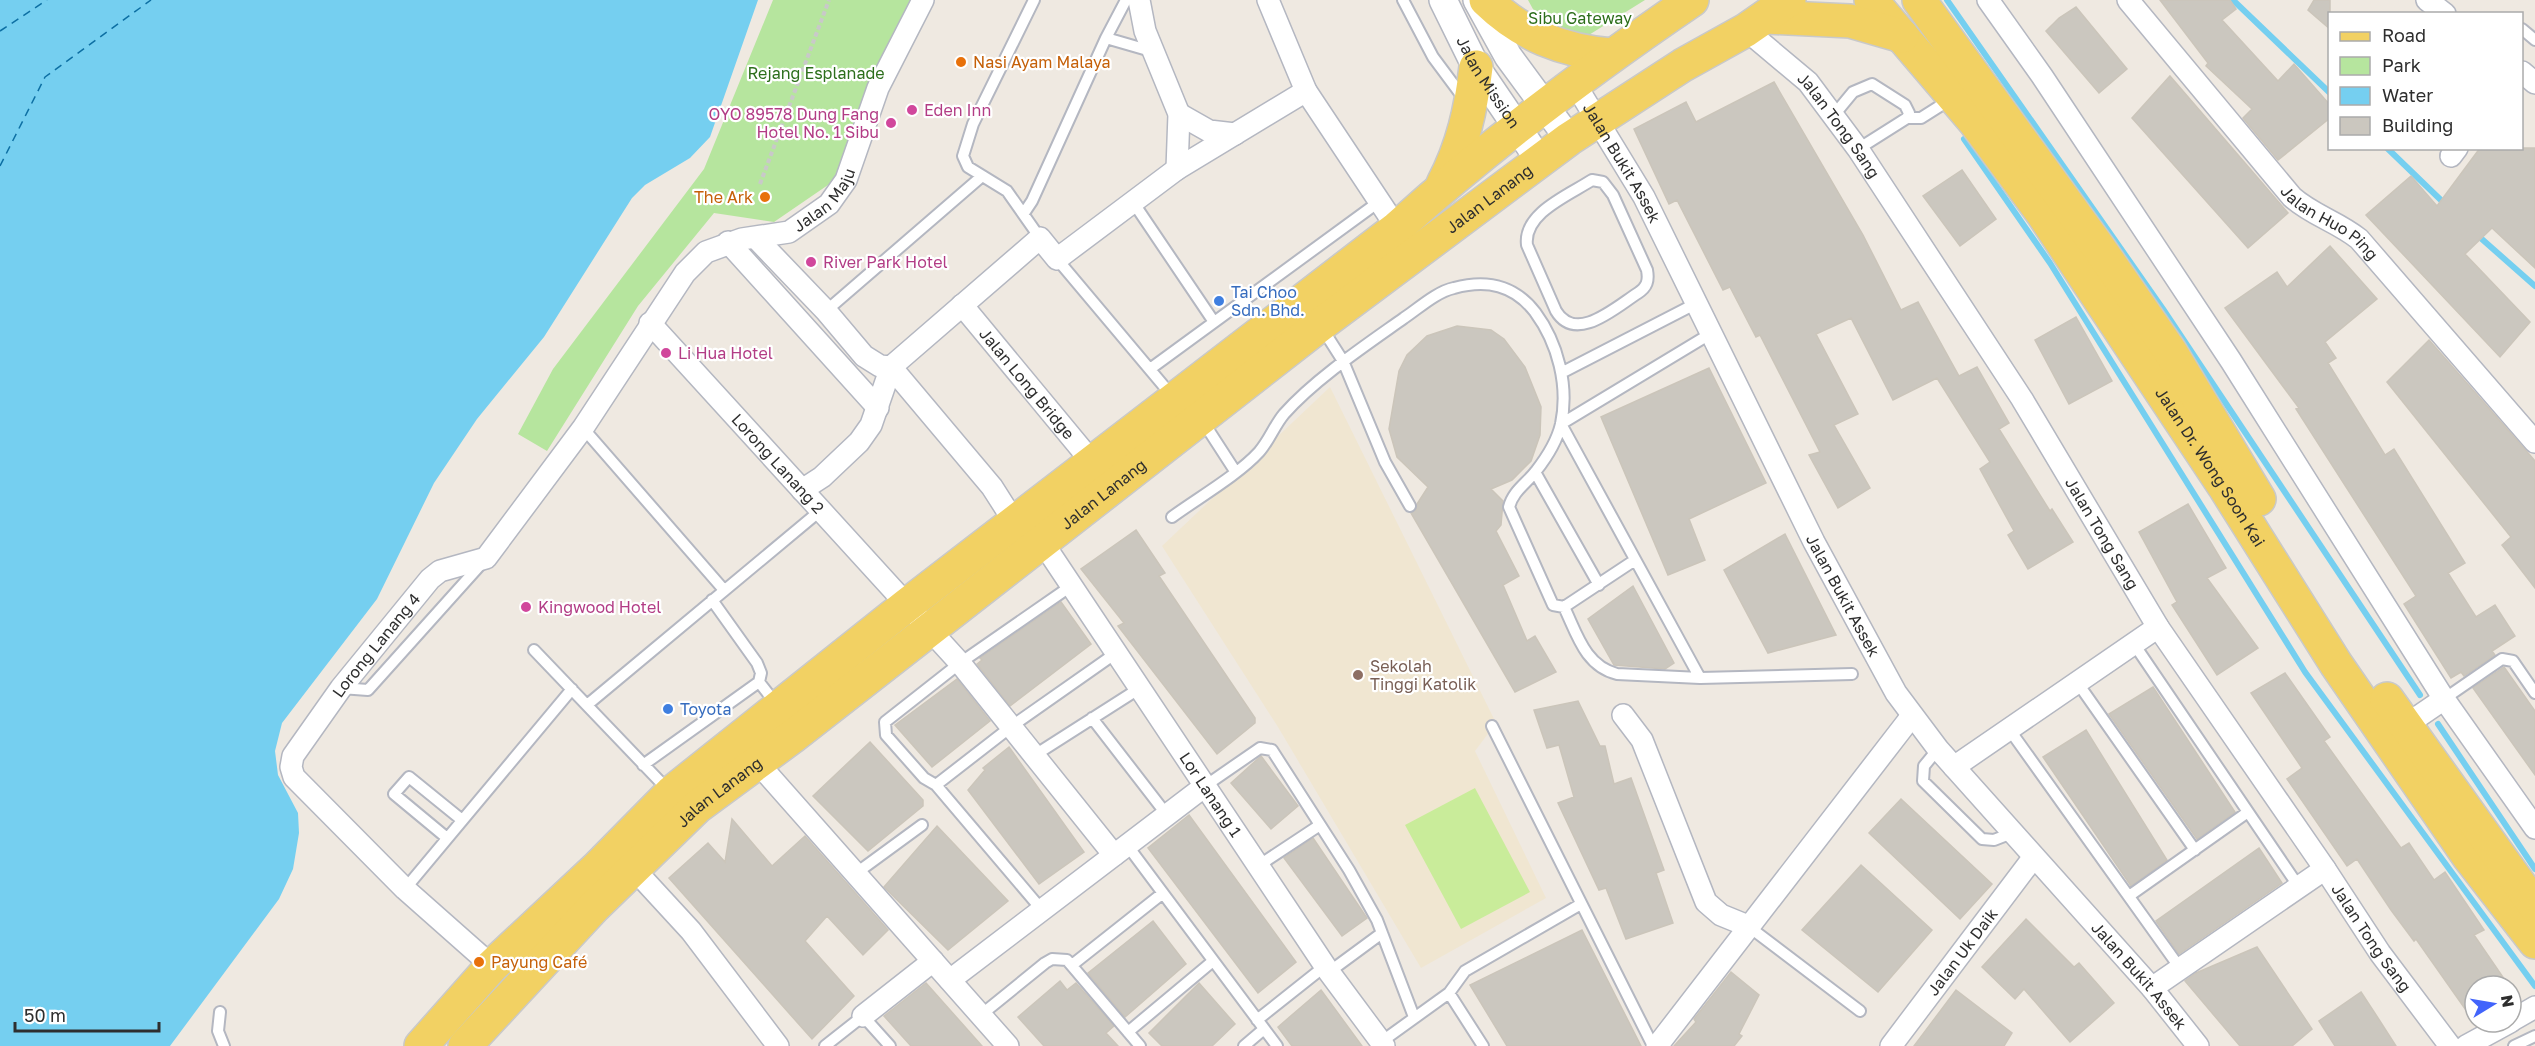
<svg xmlns="http://www.w3.org/2000/svg" width="2535" height="1046" viewBox="0 0 2535 1046" font-family="'Golos Text',sans-serif">
	<style>
		.education { fill: #f0e6d1 }
		.green { fill: #b6e59e }
		.pitch { fill: #c9ec9a }
		.water { fill: #75cff0 }
		.lines { fill: none; stroke-linecap: round; stroke-linejoin: round }
		.stream { stroke: #75cff0; stroke-width: 6 }
		.ferry { stroke: #0d6fa3; stroke-width: 1.5; stroke-dasharray: 8 6; stroke-linecap: butt }
		.building { fill: #cbc7bf; stroke: #cbc5ba; stroke-width: 1.5 }
		.service-casing { stroke: #b4b7c1; stroke-width: 14 }
		.minor-casing { stroke: #b4b7c1; stroke-width: 24 }
		.tertiary-casing { stroke: #b4b7c1; stroke-width: 30 }
		.primary-casing { stroke: #c9c9c9; stroke-width: 36 }
		.path { stroke: #c9c9c9; stroke-width: 4; stroke-dasharray: 4.5 3; stroke-linecap: butt }
		.service { stroke: #fff; stroke-width: 10 }
		.minor { stroke: #fff; stroke-width: 21 }
		.tertiary { stroke: #fff; stroke-width: 27 }
		.primary { stroke: #f2d163; stroke-width: 33 }
		.food-dot { fill: #e8710a; stroke: #fff; stroke-width: 2 }
		.hotel-dot { fill: #d1479c; stroke: #fff; stroke-width: 2 }
		.shop-dot { fill: #3f7fe0; stroke: #fff; stroke-width: 2 }
		.education-dot { fill: #8d6e63; stroke: #fff; stroke-width: 2 }
		.labels { text-anchor: middle; stroke-width: 4.5; stroke-linejoin: round; paint-order: stroke }
		.park-label { font-size: 16px; fill: #2c6e1b; stroke: #fff }
		.food-label { font-size: 16px; fill: #c56008; stroke: #fff; text-anchor: start }
		.street-label { font-size: 16px; fill: #2e2e2e; stroke: #fff }
		.hotel-label { font-size: 16px; fill: #b23c85; stroke: #fff; text-anchor: start }
		.shop-label { font-size: 16px; fill: #366cbe; stroke: #fff; text-anchor: start }
		.education-label { font-size: 16px; fill: #785e54; stroke: #fff; text-anchor: start }
	</style>
	<rect width="100%" height="100%" fill="#efe9e1"/>
	<path class="education" d="M1330,387L1496,723L1475,751L1546,898L1421,968L1278,727L1162,546Z"/>
	<path class="green" d="M773,0H922L844,174L774,222L714,213L638,306L547,451L518,434L553,369L704,169Z
		M1528,0H1645L1584,38L1546,33Z"/>
	<path class="pitch" d="M1475,788L1530,892L1461,929L1405,825Z"/>
	<path class="water" d="M0,0H758L710,137L690,158L645,185L632,198L544,337L477,419L434,483L377,599L282,723L275,751L278,775L298,813L299,833L293,869L279,899L170,1046H0Z"/>
	<g class="lines">
		<path class="stream" d="M1947,0L2163,309L2420,695
			M2233,0L2330,93
			M1964,139L2050,263L2305,672L2535,986
			M2387,148L2446,205
			M2475,233L2535,286
			M2438,724L2535,869"/>
		<path class="ferry" d="M0,31L47,0
			M0,166L45,77L151,0"/>
	</g>
	<path class="building" d="M2160,0H2230L2236,9L2222,20L2278,81L2294,64L2330,105V118L2278,160L2243,118L2252,109L2206,66L2208,63Z
		M2314,0H2330V29L2308,10Z
		M2076,7L2127,69L2099,93L2046,31L2059,18Z
		M2170,76L2288,213L2248,248L2132,118Z
		M1774,82L1863,235L1901,310L1918,302L1959,376L1977,367L2009,423L1999,429L2050,511L2052,509L2073,542L2028,569L2008,535L2014,531L1980,469L1990,462L1937,378L1893,400L1851,318L1816,334L1858,414L1834,425L1870,488L1838,508L1809,455L1820,452L1760,335L1756,337L1730,287L1723,290L1677,200L1669,204L1634,129L1686,102L1696,122Z
		M2480,148H2535V268L2492,228L2465,254L2530,322L2500,357L2366,215L2411,176L2437,206Z
		M1962,170L1996,219L1960,246L1923,196Z
		M2330,246L2377,299L2325,342L2336,358L2328,363L2385,455L2394,449L2465,563L2448,573L2476,617L2495,605L2515,636L2492,651L2495,655L2464,676L2461,672L2451,678L2404,604L2416,596L2296,409L2299,408L2225,308L2277,272L2287,287Z
		M2076,317L2112,381L2069,404L2035,340Z
		M1457,326L1491,330L1504,339L1525,367L1541,407L1540,435L1531,461L1512,480L1491,489L1503,501L1501,525L1496,531L1519,576L1503,585L1527,641L1535,636L1556,672L1515,692L1411,513L1416,510L1417,504L1428,487L1397,457L1389,429L1399,371L1407,355L1427,336Z
		M2429,340L2535,461V588L2502,545L2511,537L2387,382Z
		M1709,368L1766,483L1689,519L1705,560L1668,575L1601,417Z
		M2188,504L2226,568L2207,578L2258,648L2217,675L2172,605L2177,602L2139,532Z
		M1136,530L1165,573L1159,576L1255,718V723L1217,754L1118,626L1124,623L1081,569Z
		M1785,534L1836,635L1768,653L1724,570Z
		M1633,586L1674,663L1665,669L1614,665L1588,619Z
		M1061,602L1091,644L1010,706L977,664L982,660L980,658Z
		M2504,667L2535,711V775L2473,688Z
		M2285,673L2330,737L2324,741L2401,848L2409,843L2434,880L2445,872L2484,930L2474,935L2509,986H2475V1023L2416,939L2414,941L2391,910L2357,859L2347,866L2287,779L2302,768L2251,693Z
		M957,679L990,721L932,767L895,725Z
		M2153,687L2235,812L2197,839L2109,714Z
		M1578,701L1600,746H1605L1614,784L1631,778L1664,870L1656,873L1673,923L1626,939L1606,888L1599,890L1558,803L1574,797L1559,745L1547,748L1534,710Z
		M2086,730L2167,860L2131,886L2043,757Z
		M870,742L923,800V806L868,851L813,796Z
		M1009,747L1084,852L1039,884L968,790L985,770L983,768Z
		M1261,756L1298,806L1271,829L1231,783Z
		M1901,799L1992,884L1960,919L1869,833Z
		M1189,815L1296,962L1258,993L1148,848Z
		M732,819L772,866L805,836L888,930L863,955L827,916L805,941L854,996L812,1039L669,878L708,843L725,862Z
		M937,826L1008,901L948,950L884,887Z
		M1313,838L1367,918L1342,936L1284,858Z
		M2259,848L2282,883L2179,954L2156,921Z
		M1861,865L1932,930L1878,992L1802,930Z
		M2026,919L2074,967L2079,963L2114,1003L2070,1042L2024,989L2015,999L1982,967Z
		M1153,921L1186,964L1125,1017L1088,973Z
		M1582,930L1641,1046H1507L1470,985Z
		M2257,947L2312,1029L2292,1046H2240L2185,981L2196,973Z
		M1731,972L1759,995L1739,1034L1742,1036L1734,1046H1674L1696,1022L1694,1019Z
		M1060,981L1067,990L1076,983L1114,1026L1106,1033L1118,1046H1044L1018,1017Z
		M926,983L982,1046H911L884,1016Z
		M1199,983L1235,1024L1212,1046H1162L1149,1033Z
		M1321,990L1362,1046H1292L1278,1027Z
		M1956,990L2012,1033L2004,1046H1914Z
		M2361,992L2378,1018L2396,1046H2335L2319,1021Z"/>
	<g class="lines">
		<defs>
			<path id="service" d="M1034,0L973,124L963,156L968,167L1007,191L1040,238
				M1403,0L1433,57L1465,100
				M2522,29L2535,40
				M1106,38L1151,51
				M1834,115L1853,92L1872,84L1905,105L1909,113L1907,118
				M1858,149L1907,118H1921L1951,99
				M1592,180L1603,182L1613,195L1647,270C1649,281 1647,287 1638,293C1616,307 1576,344 1556,311L1527,245C1523,213 1569,195 1592,180Z
				M1133,202L1214,322
				M1024,213L1032,201L1106,38L1126,0
				M1057,259L1173,397
				M826,311L981,177
				M1322,328L1343,361L1385,462L1410,506
				M1150,369L1380,201
				M1563,372L1695,304
				M1202,420L1235,471
				M583,428L724,590
				M1535,472L1599,585
				M1172,517C1198,498 1238,475 1259,452C1269,441 1274,426 1284,414C1315,379 1366,345 1404,318C1419,308 1436,292 1454,288C1487,279 1514,285 1535,312C1558,343 1569,386 1561,424C1557,441 1547,457 1536,471C1526,484 1513,491 1509,507L1553,605L1564,607L1635,560
				M1564,607C1577,634 1585,666 1617,674L1700,678L1852,674
				M2134,644L2299,887
				M534,650L669,791
				M1700,678L1561,424L1710,334
				M759,682L777,705
				M2077,682L2195,850
				M341,688L368,690L482,563
				M2444,699L2502,659L2513,661L2535,693
				M587,705L821,510
				M1092,718L1167,815
				M1492,726L1653,1046
				M2009,729L2180,968
				M1938,749L1924,766L1923,781L1982,839L1994,840L2012,833
				M1035,755L1140,688
				M643,765L759,682L761,673L757,663L712,600
				M936,785L1012,726L1116,653
				M1205,786L1260,748L1272,750L1349,870L1377,920L1414,1017
				M447,838L394,794L409,777L462,820
				M1127,845L1277,1046
				M1258,866L1320,825
				M855,874L922,825
				M405,889L572,689
				M2129,896L2248,812
				M1042,910L936,785L924,778L886,735L885,722L960,663L1071,586
				M1748,926L1860,1011
				M1072,965L1163,893
				M1329,972L1382,933
				M1449,993L1483,1046
				M220,1012L218,1031L224,1046
				M981,1015L1045,963L1052,959L1067,960L1140,1046
				M1257,1020L1325,966
				M1128,1032L1213,961
				M1381,1042L1449,993L1465,971L1581,904
				M825,1046L863,1016L890,1046
				M1244,1046L1264,1029
				M2514,1046L2535,1036"/>
			<g id="minor">
				<path d="M1139,0L1145,31L1179,114L1177,169"/>
				<path d="M1268,0L1306,91L1397,228"/>
				<path d="M1988,0L2042,76L2231,361L2444,699L2535,828"/>
				<path id="s1" d="M2128,0L2292,197C2312,215 2338,222 2359,239L2535,442"/>
				<path d="M2427,0L2445,14"/>
				<path id="s2" d="M1746,30L1808,82L1858,149L2022,399L2158,627L2325,869L2380,953L2450,1046"/>
				<path d="M2522,72L2535,83"/>
				<path id="s3" d="M1575,84L1644,197L1814,542L1896,693L1938,749L2152,988L2198,1046"/>
				<path d="M1179,114L1209,131L1235,134"/>
				<path d="M2451,156L2457,148"/>
				<path d="M756,238L826,311L864,356L880,366L891,367L992,487L1015,523"/>
				<path d="M728,242L878,408"/>
				<path id="s4" d="M962,305L1092,462"/>
				<path id="s5" d="M650,323L960,663L1114,855"/>
				<path d="M802,490L822,477L859,442L871,425L891,367L1040,238L1057,259L1177,169L1306,91"/>
				<path id="s6" d="M1041,540L1329,972L1384,1046"/>
				<path d="M1623,715L1642,740L1706,902L1721,915L1748,926"/>
				<path d="M2406,725L2444,699"/>
				<path d="M756,761L1008,1046"/>
				<path d="M1954,767L2158,627"/>
				<path d="M633,868L691,931L778,1046"/>
				<path id="s7" d="M492,966L405,889L294,777L291,767L293,756L341,688L430,579L440,571L486,558L583,428L685,273L706,252L742,239L789,232L829,204L846,180L878,88L923,0"/>
				<path d="M950,980L1205,786"/>
				<path d="M2152,988L2325,869"/>
				<path d="M863,1016L933,961"/>
				<path d="M2511,1021L2535,1007"/>
				<path d="M1657,1046L1911,717"/>
				<path id="s8" d="M1891,1046L2033,858"/>
				<path d="M2466,1046L2510,1022"/>
			</g>
			<g id="tertiary">
				<path id="s9" d="M1443,0L1476,67L1540,161"/>
				<path d="M1477,0L1508,56L1569,139"/>
			</g>
			<g id="primary">
				<path d="M1486,0C1522,35 1562,51 1612,55"/>
				<path id="s10" d="M1871,0L1975,122L2043,214L2224,486L2336,664L2469,857L2535,942"/>
				<path d="M1919,0L2099,248L2170,351L2259,499"/>
				<path d="M1766,17L1850,21L1902,36"/>
				<path d="M1443,184C1463,146 1471,109 1476,67"/>
				<path d="M2387,699L2535,906"/>
				<path d="M421,1046L492,966L598,867L671,793L907,605L1397,228C1489,145 1589,70 1692,0"/>
				<path id="s11" d="M465,1046L594,907L697,807L792,737L1320,325L1569,139L1683,65L1746,30L1789,0"/>
			</g>
		</defs>
		<use href="#service" class="service-casing"/>
		<use href="#minor" class="minor-casing"/>
		<use href="#tertiary" class="tertiary-casing"/>
		<use href="#primary" class="primary-casing"/>
		<path class="path" d="M760,184L829,0"/>
		<use href="#service" class="service"/>
		<use href="#minor" class="minor"/>
		<use href="#tertiary" class="tertiary"/>
		<use href="#primary" class="primary"/>
	</g>
	<g class="food-dot">
		<circle cx="961" cy="62" r="6"/>
		<circle cx="765" cy="197" r="6"/>
		<circle cx="479" cy="962" r="6"/>
	</g>
	<g class="hotel-dot">
		<circle cx="912" cy="110" r="6"/>
		<circle cx="891" cy="123" r="6"/>
		<circle cx="811" cy="262" r="6"/>
		<circle cx="666" cy="353" r="6"/>
		<circle cx="526" cy="607" r="6"/>
	</g>
	<g class="shop-dot">
		<circle cx="1219" cy="301" r="6"/>
		<circle cx="668" cy="709" r="6"/>
	</g>
	<circle class="education-dot" cx="1358" cy="675" r="6"/>
	<g class="labels">
		<g class="park-label">
			<text x="1580" y="24">Sibu Gateway</text>
			<text x="816" y="79">Rejang Esplanade</text>
		</g>
		<g class="food-label">
			<text x="973" y="68">Nasi Ayam Malaya</text>
			<text x="753" y="203" text-anchor="end">The Ark</text>
			<text x="491" y="968">Payung Café</text>
		</g>
		<g class="street-label">
			<text dy="6" stroke="none"><textPath href="#s9" startOffset="94">Jalan Mission</textPath></text>
			<text dy="6" stroke="none"><textPath href="#s2" startOffset="134">Jalan Tong Sang</textPath></text>
			<text dy="6" stroke="none"><textPath href="#s3" startOffset="92">Jalan Bukit Assek</textPath></text>
			<text dy="6" stroke="none"><textPath href="#s7" startOffset="1092">Jalan Maju</textPath></text>
			<text dy="6" stroke="none"><textPath href="#s11" startOffset="1332">Jalan Lanang</textPath></text>
			<text dy="6" stroke="none"><textPath href="#s1" startOffset="302">Jalan Huo Ping</textPath></text>
			<text dy="6" stroke="none"><textPath href="#s4" startOffset="102">Jalan Long Bridge</textPath></text>
			<text dy="6" stroke="none"><textPath href="#s5" startOffset="190">Lorong Lanang 2</textPath></text>
			<text dy="6" stroke="none"><textPath href="#s10" startOffset="578">Jalan Dr. Wong Soon Kai</textPath></text>
			<text dy="6" stroke="none"><textPath href="#s11" startOffset="846">Jalan Lanang</textPath></text>
			<text dy="6" stroke="none"><textPath href="#s2" startOffset="620">Jalan Tong Sang</textPath></text>
			<text dy="6" stroke="none"><textPath href="#s3" startOffset="578">Jalan Bukit Assek</textPath></text>
			<text dy="6" stroke="none"><textPath href="#s7" startOffset="434">Lorong Lanang 4</textPath></text>
			<text dy="6" stroke="none"><textPath href="#s11" startOffset="360">Jalan Lanang</textPath></text>
			<text dy="6" stroke="none"><textPath href="#s6" startOffset="306">Lor Lanang 1</textPath></text>
			<text dy="6" stroke="none"><textPath href="#s2" startOffset="1106">Jalan Tong Sang</textPath></text>
			<text dy="6" stroke="none"><textPath href="#s8" startOffset="118">Jalan Uk Daik</textPath></text>
			<text dy="6" stroke="none"><textPath href="#s3" startOffset="1062">Jalan Bukit Assek</textPath></text>
		</g>
		<g class="hotel-label">
			<text x="924" y="116">Eden Inn</text>
			<text x="879" y="120" text-anchor="end">OYO 89578 Dung Fang<tspan x="879" dy="18">Hotel No. 1 Sibu</tspan></text>
			<text x="823" y="268">River Park Hotel</text>
			<text x="678" y="359">Li Hua Hotel</text>
			<text x="538" y="613">Kingwood Hotel</text>
		</g>
		<g class="shop-label">
			<text x="1231" y="298">Tai Choo<tspan x="1231" dy="18">Sdn. Bhd.</tspan></text>
			<text x="680" y="715">Toyota</text>
		</g>
		<g class="education-label">
			<text x="1370" y="672">Sekolah<tspan x="1370" dy="18">Tinggi Katolik</tspan></text>
		</g>
	</g>
	<rect x="2328" y="12" width="195" height="138" fill="#ffffff" stroke="#ababab" stroke-width="1.5"/>
	<rect x="2340" y="32" width="30" height="9" fill="#f2d163" stroke="#ababab" stroke-width="1.5"/>
	<text x="2382" y="42" font-size="18" fill="#2e2e2e">Road</text>
	<rect x="2340" y="57" width="30" height="18" fill="#b6e59e" stroke="#ababab" stroke-width="1.5"/>
	<text x="2382" y="72" font-size="18" fill="#2e2e2e">Park</text>
	<rect x="2340" y="87" width="30" height="18" fill="#75cff0" stroke="#ababab" stroke-width="1.5"/>
	<text x="2382" y="102" font-size="18" fill="#2e2e2e">Water</text>
	<rect x="2340" y="117" width="30" height="18" fill="#cbc7bf" stroke="#ababab" stroke-width="1.5"/>
	<text x="2382" y="132" font-size="18" fill="#2e2e2e">Building</text>
	<g transform="translate(2493 1004) rotate(79)"><circle r="28" fill="#ffffff" stroke="#ababab" stroke-width="1.5"/>
	<path d="M0-4.5L10 22L0 15L-10 22Z" fill="#4264fb"/>
	<text y="-9" font-size="16" font-weight="bold" text-anchor="middle" fill="#2e2e2e">N</text>
	</g>
	<path d="M15 1022v9h144v-9" fill="none" stroke="#2e2e2e" stroke-width="3"/>
	<text x="24" y="1022" font-size="18" fill="#2e2e2e" stroke="#ffffff" stroke-width="4.5" paint-order="stroke">50 m</text>
</svg>
